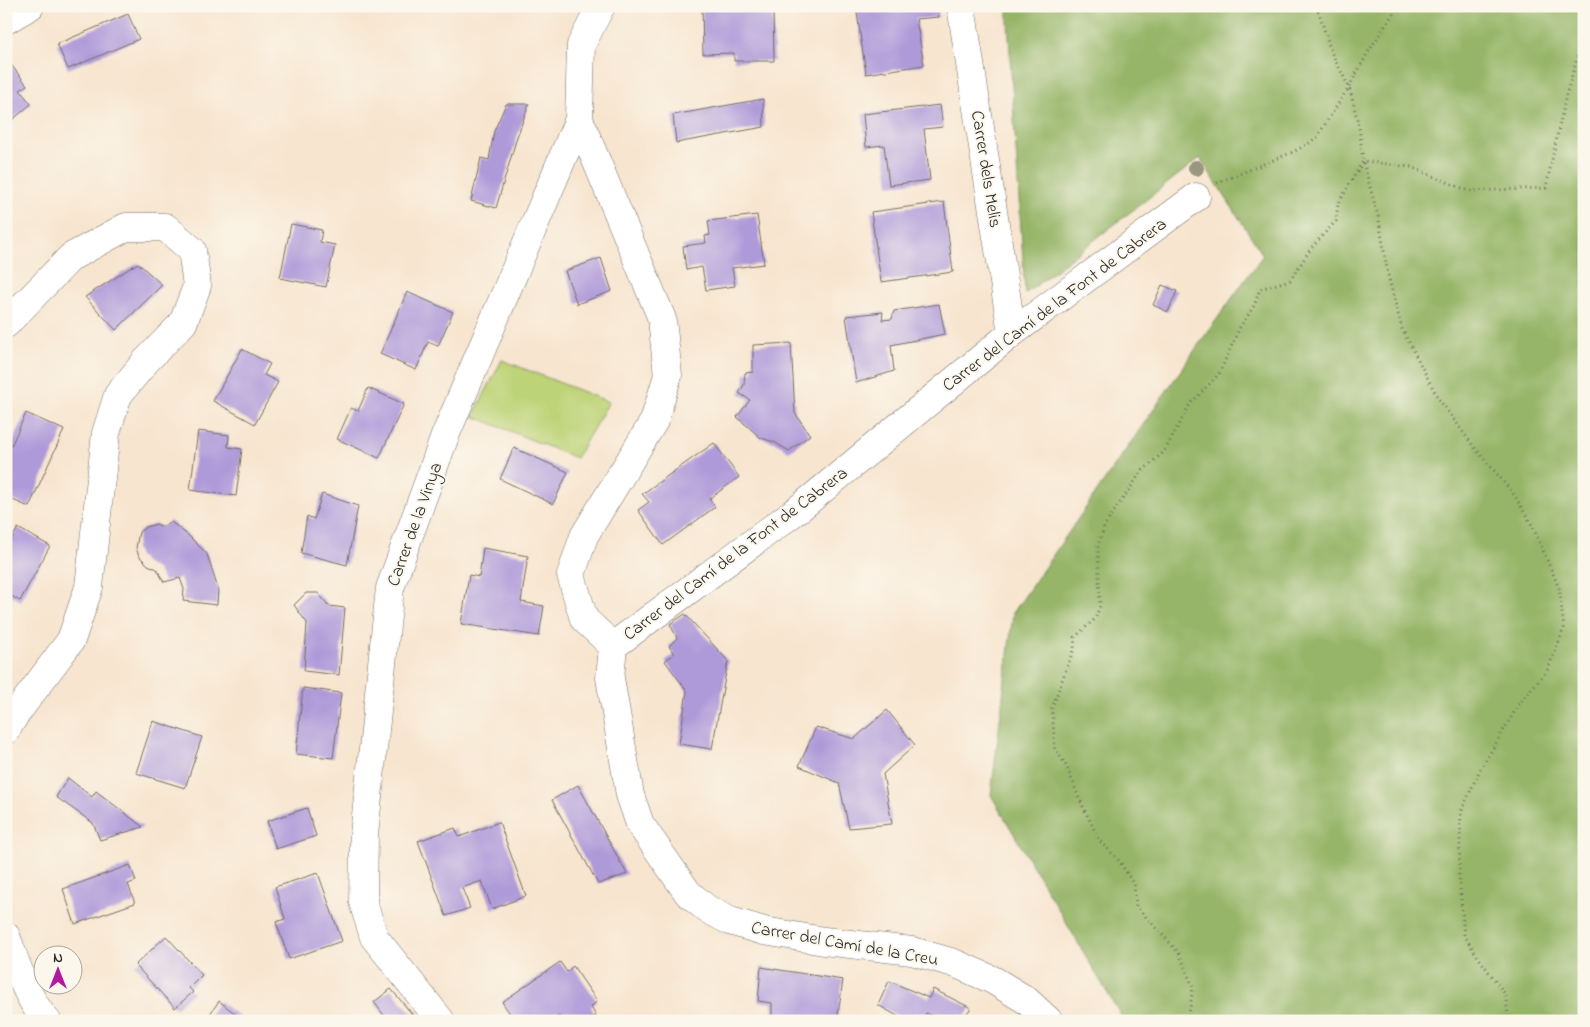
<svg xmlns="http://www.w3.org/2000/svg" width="1590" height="1027" viewBox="0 0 1590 1027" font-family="'Indie Flower',sans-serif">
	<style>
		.green { fill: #bdd377; stroke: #747f51 }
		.forest { fill: #96b568; stroke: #60704a }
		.building { fill: #af9ad9 }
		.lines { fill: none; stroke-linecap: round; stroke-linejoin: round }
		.minor-casing { stroke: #726c64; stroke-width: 29 }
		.path { stroke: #726c64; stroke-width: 3; stroke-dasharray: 1 4; stroke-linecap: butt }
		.minor { stroke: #fff; stroke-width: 28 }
		.tree { fill: #9b967f }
		.labels { text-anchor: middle; stroke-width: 4; stroke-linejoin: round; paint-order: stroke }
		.street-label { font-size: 18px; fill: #2b2b2b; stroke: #fbf7ec }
	</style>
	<rect width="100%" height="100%" fill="#fbf7ec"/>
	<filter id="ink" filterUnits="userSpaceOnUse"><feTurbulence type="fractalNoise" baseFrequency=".02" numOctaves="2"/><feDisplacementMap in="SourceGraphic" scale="10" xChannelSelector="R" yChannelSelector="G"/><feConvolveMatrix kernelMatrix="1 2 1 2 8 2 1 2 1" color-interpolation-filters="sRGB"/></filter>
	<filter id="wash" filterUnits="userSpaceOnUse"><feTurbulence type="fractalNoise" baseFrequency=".0096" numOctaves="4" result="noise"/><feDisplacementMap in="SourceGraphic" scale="20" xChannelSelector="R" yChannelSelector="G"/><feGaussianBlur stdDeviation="1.12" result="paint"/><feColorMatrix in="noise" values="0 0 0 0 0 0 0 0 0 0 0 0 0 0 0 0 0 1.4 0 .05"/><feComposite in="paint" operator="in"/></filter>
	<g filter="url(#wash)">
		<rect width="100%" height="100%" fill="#f7e5cf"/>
		<path class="green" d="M502,360L609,402L576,458L473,416Z"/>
		<path class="forest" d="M1007,6H1584V1021H1124L991,795L1013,613L1199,344L1263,255L1200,158L1025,294Z"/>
		<g id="blocks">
			<path class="building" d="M702,6H773L774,61H734V53L703,54Z
				M856,6H937L939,17L916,19L924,65L866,74Z
				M128,14L139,39L68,69L57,44Z
				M8,61L27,85L20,90L31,104L10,122L6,117V62Z
				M763,99L764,127L676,143L673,115Z
				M506,104H529L517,137L496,208L471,201L481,158L489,160L494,131Z
				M940,105L943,127L924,129L930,180L889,185L884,145L866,147L863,114Z
				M944,202L953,272L881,282L871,212Z
				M757,215L764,264L732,268L735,286L706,290L702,267L686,270L683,246L706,243L705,236L710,235L708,221Z
				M291,224L322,230L320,242L335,245L326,287L280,278Z
				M601,258L612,291L577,304L565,271Z
				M138,263L162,285L116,330L85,297Z
				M1162,285L1177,291L1168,312L1153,305Z
				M407,292L453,312L438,346L428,342L416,370L380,354Z
				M939,304L945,334L891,345L894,371L856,383L846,316L883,312L882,320L892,319L894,311Z
				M791,343L795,413L810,435L789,451L774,442L761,438L737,417L750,400L739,393L744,385L745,373L753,372V345Z
				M242,349L270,364L264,375L278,382L255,424L213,401Z
				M368,388L404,404L379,458L337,439L351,408L358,411Z
				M26,413L64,430L29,507L6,497V444L11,446Z
				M198,431L229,435L228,447L242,449L236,496L190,490Z
				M714,443L739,477L709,499L715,507L663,545L638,510L649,502L642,494Z
				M514,448L568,472L553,504L500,479Z
				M322,494L358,506L347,565L301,553L307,516L314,519Z
				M170,521L189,536L207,554L218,589L217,605L183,601L184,589L180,578L164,582L157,569L148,565L139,556L136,548L139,532L146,527L156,524L163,527Z
				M18,528L50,546L20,601L6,593V549Z
				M483,548L528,556L521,602L544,606L539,636L461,624L469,575L479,577Z
				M306,593H318L329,606L345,608L339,675L304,671L307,623L294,605Z
				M685,614L728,661L712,749L679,744L687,691L665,661L674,654L669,646L677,638L670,624Z
				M303,688L341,693L333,758L296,754Z
				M887,710L915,745L883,774L892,824L849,828L839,783L799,766L816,727L854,739Z
				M153,721L202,737L185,788L136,773Z
				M68,778L92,797L96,791L143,827L100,840L93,823L56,797Z
				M578,785L627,874L598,884L552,800Z
				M307,808L316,836L276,849L267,821Z
				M499,822L526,896L492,909L482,881L462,888L470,908L446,916L418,841L455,828L459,837Z
				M130,865L136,881L128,884L135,903L75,924L63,889Z
				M318,873L342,941L289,959L276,922L285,919L275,887Z
				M166,936L202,975L189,988L193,992L175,1008L135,965Z
				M560,962L567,972L573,966L597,1001L591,1007L596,1016L587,1021H563L559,1016L552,1021H515L502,1002Z
				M761,967L843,980L837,1021H800L772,1017V1003L758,1001Z
				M889,981L929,998L933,989L971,1008L961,1021H942L926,1013L922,1021H906L878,1005Z
				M391,989L418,1021H388L374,1002Z
				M219,1001L245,1021H205Z"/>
		</g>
	</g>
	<g filter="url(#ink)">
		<use href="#blocks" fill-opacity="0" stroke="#726c64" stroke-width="1"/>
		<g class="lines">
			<defs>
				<path id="minor" d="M601,6L581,45L579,119L662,319L668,375L654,421L584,536L571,575L584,619L613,646L801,507L1012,333L1196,197
					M961,6L1012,333
					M6,20L30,6
					M6,324L71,257L126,227H165L192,250L197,286L183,323L146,361L118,395L106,433L89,587L71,640L15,715L6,730
					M613,646L610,678L630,795L640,824L688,893L707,909L730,921L764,931L824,941L912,951L954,963L993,980L1026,1000L1049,1021
					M6,936C17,965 26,998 47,1021
					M441,1021L374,937L363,902L364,835L390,588L445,436L579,119"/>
			</defs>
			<use href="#minor" class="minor-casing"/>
			<path class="path" d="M1317,6L1331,52L1349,87L1359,126L1363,161L1379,220L1388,275L1402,329L1438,398L1474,447L1513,493L1533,527L1559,588L1564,628L1548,669L1519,704L1479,772L1461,812L1459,875L1464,935L1478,957L1505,994L1509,1021
				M1217,183L1293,152L1308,144L1317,137L1349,87L1367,54L1398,6
				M1188,1021L1193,987L1179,953L1136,906L1134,885L1120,862L1099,840L1079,798L1067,767L1055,748L1052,708L1074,648L1075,637L1095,619L1100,606L1098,545L1105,525L1141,472L1164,452L1190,404L1219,374L1240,327L1254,306L1260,289L1290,280L1312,247L1336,221L1338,204L1363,161L1411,167L1469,191L1546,188L1566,95L1584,36"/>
			<use href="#minor" class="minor"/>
		</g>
		<circle class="tree" cx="1196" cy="168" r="8"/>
	</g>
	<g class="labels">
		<g class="street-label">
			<text transform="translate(987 169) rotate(81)" y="6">Carrer dels Melis</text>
			<text transform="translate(1054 304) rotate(-37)" y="6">Carrer del Camí de la Font de Cabrera</text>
			<text transform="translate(414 524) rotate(-70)" y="6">Carrer de la Vinya</text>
			<text transform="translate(735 553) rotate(-37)" y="6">Carrer del Camí de la Font de Cabrera</text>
			<text transform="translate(845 943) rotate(10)" y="6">Carrer del Camí de la Creu</text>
		</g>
	</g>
	<rect width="1590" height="1027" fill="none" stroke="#fbf7ec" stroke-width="25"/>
	<g transform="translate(58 970)"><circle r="24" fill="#fbf7ec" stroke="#a8a59f"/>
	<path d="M0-4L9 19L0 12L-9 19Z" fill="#b5179e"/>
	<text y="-8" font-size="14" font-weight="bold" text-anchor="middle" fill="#2b2b2b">N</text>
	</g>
</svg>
